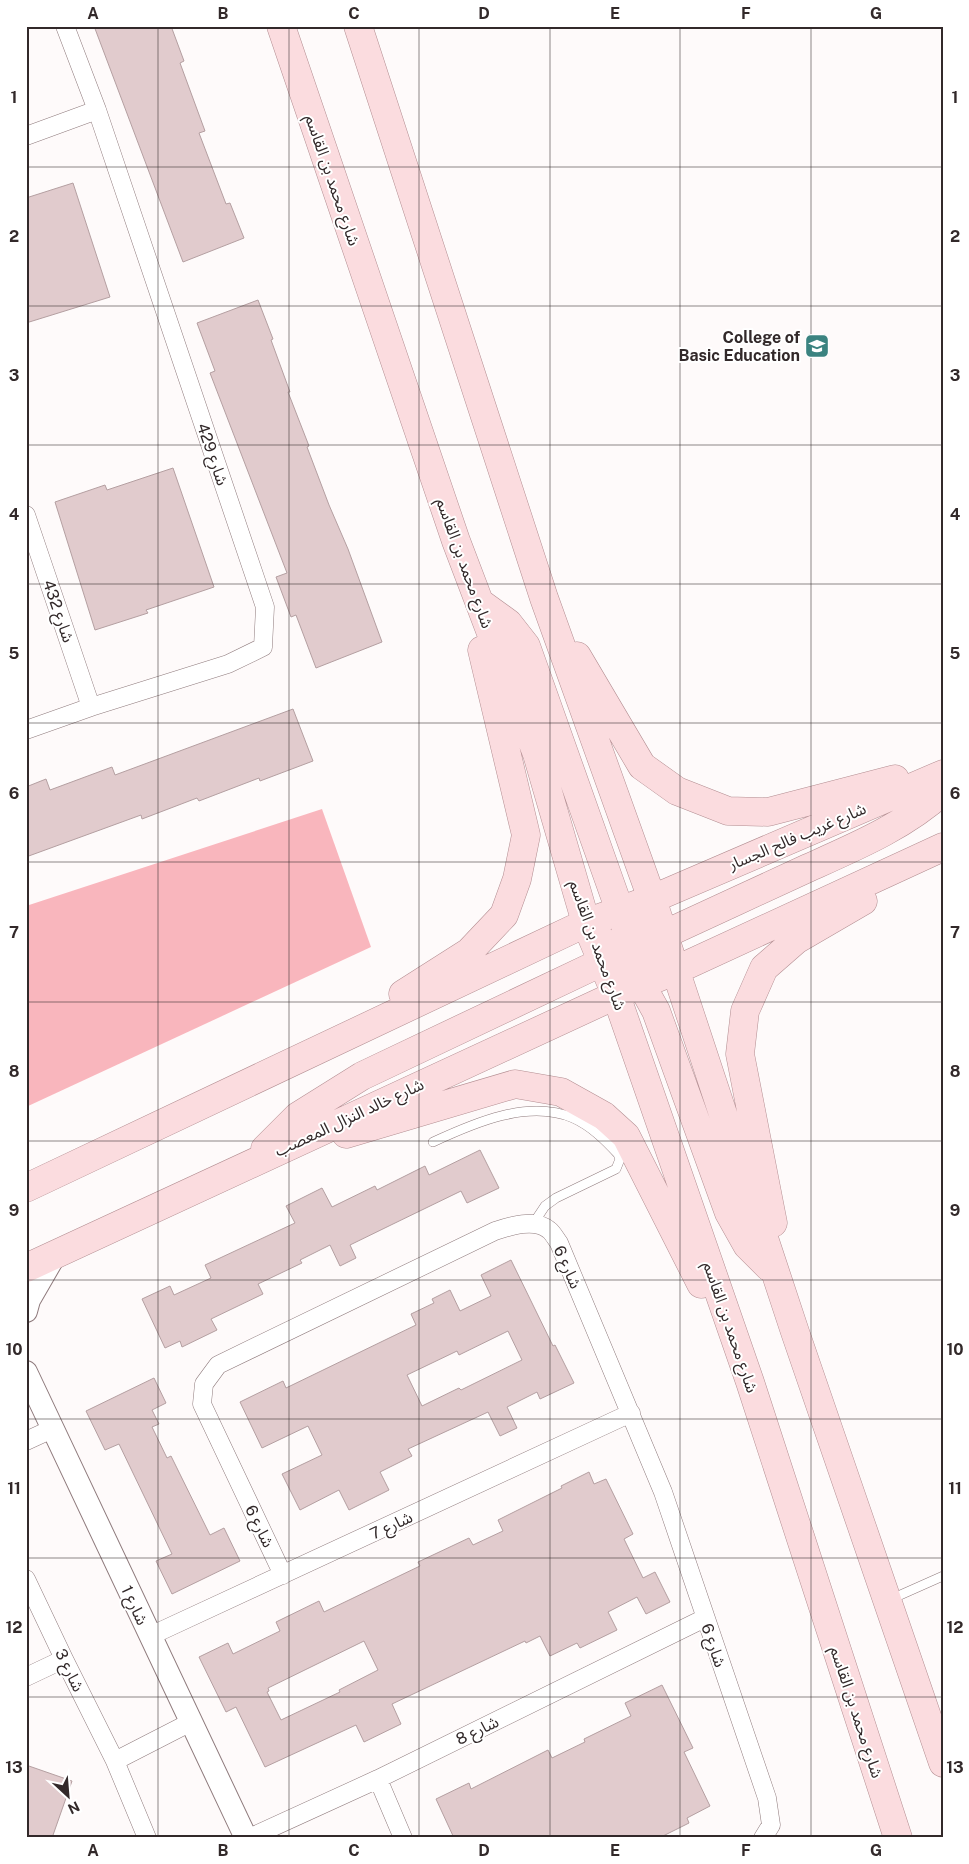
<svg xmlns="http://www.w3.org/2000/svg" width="969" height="1864" viewBox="0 0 969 1864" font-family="'Public Sans','Noto Sans Arabic',sans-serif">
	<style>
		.green { fill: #f9b6bd }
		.building { fill: #e1cbcd; stroke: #b49fa1; fill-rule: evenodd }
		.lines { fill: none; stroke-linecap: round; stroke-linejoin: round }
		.service-casing { stroke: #8f7b7d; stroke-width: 10 }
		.minor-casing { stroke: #8f7b7d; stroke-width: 19 }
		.tertiary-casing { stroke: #8f7b7d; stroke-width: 24 }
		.primary-casing { stroke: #b38e92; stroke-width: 29 }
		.service { stroke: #fff; stroke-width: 9 }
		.minor { stroke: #fff; stroke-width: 18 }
		.tertiary { stroke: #fff; stroke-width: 22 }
		.primary { stroke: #fbdcdf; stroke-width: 28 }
		.grid { fill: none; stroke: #32292a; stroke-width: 1; stroke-opacity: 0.55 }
		.labels { text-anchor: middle; stroke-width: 4; stroke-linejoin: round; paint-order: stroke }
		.street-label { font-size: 16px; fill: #32292a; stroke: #fff }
		.poi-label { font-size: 16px; font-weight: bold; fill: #32292a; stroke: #fff; text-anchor: end }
		.neatline { fill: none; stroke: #32292a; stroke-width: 2 }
		.grid-label { font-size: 16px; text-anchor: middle; font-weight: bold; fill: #32292a }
	</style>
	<rect width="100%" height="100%" fill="#fefafa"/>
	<path class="green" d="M322,809L371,947L26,1107V906Z"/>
	<path class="building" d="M94,26H171L184,61L180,63L205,131L199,133L226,204L230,203L244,238L183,262Z
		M73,183L110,297L26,323V198Z
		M258,300L273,339L271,340L290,392H288L309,446L307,447L329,505L348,549L382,642L316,668L296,615L291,617L276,577L287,573L210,373L215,371L197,323Z
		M173,468L214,587L146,610L148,613L95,630L55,502L105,485L107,490Z
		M293,709L313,761L260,781L259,778L199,801L197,798L142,819L141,815L26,857V787L46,779L50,790L112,767L115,775Z
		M480,1150L499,1188L467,1203L461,1191L393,1224L350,1245L356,1258L340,1266L330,1245L300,1260L302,1263L258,1284L263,1294L211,1319L217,1330L182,1347L180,1341L165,1348L142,1299L170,1286L174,1295L211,1278L205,1265L295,1223L286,1206L322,1188L332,1207L375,1186L377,1190L425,1166L429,1175Z
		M511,1260L553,1346L555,1345L574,1383L540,1399L537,1392L507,1407L517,1428L500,1436L488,1412L408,1449L412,1456L380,1472L389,1490L349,1510L339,1490L300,1510L282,1474L322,1455L308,1426L262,1448L240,1402L283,1381L286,1388L416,1325L411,1314L434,1303L432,1299L450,1290L460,1311L491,1296L481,1275ZM508,1331L522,1360L461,1390L459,1388L422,1406L407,1375L457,1351L459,1355Z
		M154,1378L166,1403L152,1410L159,1424L152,1427L167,1458L171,1456L210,1535L224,1528L240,1561L172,1594L156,1561L172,1554L119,1444L105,1450L86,1411Z
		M589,1472L594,1484L606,1479L633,1534L624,1539L643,1578L655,1572L670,1602L646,1614L637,1597L608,1612L617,1630L580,1648L577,1643L550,1656L540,1636L526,1643L525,1641L392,1704L401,1724L364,1742L356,1725L265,1767L236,1707L226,1712L199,1657L228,1643L233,1654L280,1631L276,1622L319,1601L324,1612L420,1566L418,1562L469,1538L473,1545L503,1531L498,1520L562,1488L561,1486ZM364,1641L378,1670L339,1690L340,1692L281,1720L267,1692L269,1691L268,1688Z
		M662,1685L693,1748L684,1752L710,1806L687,1818L689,1823L659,1838H454L436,1799L469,1783L471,1789L548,1750L552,1758L585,1742L584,1739L631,1716L625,1703Z
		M26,1765L72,1781L52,1838H26Z"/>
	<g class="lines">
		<defs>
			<path id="service" d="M433,1142C474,1123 528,1099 573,1118C591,1126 605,1140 618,1154L620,1159L616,1169L556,1198L545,1206L533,1224
				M889,1600L943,1576"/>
			<path id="minor" d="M26,136L97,110
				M26,515L91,707
				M26,730L91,707L228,664L263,647L265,607L97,110L65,26
				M26,1441L52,1429
				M283,1575L202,1404L204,1384L218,1365L495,1231C510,1226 535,1218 549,1230C553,1233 556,1239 559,1243L663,1492L767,1798L771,1825L763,1838
				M26,1579L64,1659L115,1761L147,1838
				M150,1636L631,1413
				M26,1677L64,1659
				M115,1761L191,1722
				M378,1779L403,1838
				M249,1838L378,1779L705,1618"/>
			<path id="tertiary" d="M26,1311L29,1300L55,1255
				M26,1372L246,1838"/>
			<path id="primary" d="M281,26L456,541L537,754L586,923L616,995L750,1382L898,1838
				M358,26L544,598L652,899L795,1332L943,1763
				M479,602L508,623L526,646L625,925C637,947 651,961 674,971
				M577,656L642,766L677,791L728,811L768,812L895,779
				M602,940L641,984L656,1011L729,1213L747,1245L769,1267
				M650,945L663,935C711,913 760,890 808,868C855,847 905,826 943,791
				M403,994L469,952L504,915L517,879L526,835L482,650
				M346,1134L515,1084L561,1092L604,1116L626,1136L701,1284
				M265,1149L298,1116L362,1076L602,962C619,950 640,939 648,919C650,913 650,905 652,899
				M26,1188L586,923L652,899L943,774
				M773,1223L740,1054L745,1011L764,968L796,940L863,901
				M26,1268L616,995L674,971L943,847"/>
		</defs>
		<use href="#service" class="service-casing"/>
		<use href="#minor" class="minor-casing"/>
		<use href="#tertiary" class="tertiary-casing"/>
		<use href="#primary" class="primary-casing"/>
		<use href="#service" class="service"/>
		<use href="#minor" class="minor"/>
		<use href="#tertiary" class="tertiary"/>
		<use href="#primary" class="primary"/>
	</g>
	<path class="grid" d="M158,26V1838M289,26V1838M419,26V1838M550,26V1838M680,26V1838M811,26V1838M26,167H943M26,306H943M26,445H943M26,584H943M26,723H943M26,862H943M26,1002H943M26,1141H943M26,1280H943M26,1419H943M26,1558H943M26,1697H943"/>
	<defs>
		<symbol id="school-square" viewBox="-11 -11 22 22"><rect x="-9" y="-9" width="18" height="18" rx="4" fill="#3b8380" stroke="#fff"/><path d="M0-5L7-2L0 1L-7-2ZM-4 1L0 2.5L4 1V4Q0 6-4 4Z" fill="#fff"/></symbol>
	</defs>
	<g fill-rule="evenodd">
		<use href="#school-square" x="803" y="332" width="28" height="28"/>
	</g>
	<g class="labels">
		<g class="street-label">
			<text transform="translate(333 180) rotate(71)" y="6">شارع محمد بن القاسم</text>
			<text transform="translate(213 454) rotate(71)" y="6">شارع 429</text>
			<text transform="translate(465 563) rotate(70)" y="6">شارع محمد بن القاسم</text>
			<text transform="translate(59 611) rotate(71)" y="6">شارع 432</text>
			<text transform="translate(797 836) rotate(-23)" y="6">شارع غريب فالح الجسار</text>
			<text transform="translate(598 945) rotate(70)" y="6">شارع محمد بن القاسم</text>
			<text transform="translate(349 1117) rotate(-25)" y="6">شارع خالد النزال المعصب</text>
			<text transform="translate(568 1267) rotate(66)" y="6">شارع 6</text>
			<text transform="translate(731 1327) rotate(71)" y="6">شارع محمد بن القاسم</text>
			<text transform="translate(391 1525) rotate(-25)" y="6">شارع 7</text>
			<text transform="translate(260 1526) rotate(64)" y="6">شارع 6</text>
			<text transform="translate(135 1605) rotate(65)" y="6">شارع 1</text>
			<text transform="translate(714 1645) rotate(71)" y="6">شارع 6</text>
			<text transform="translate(70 1670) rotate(64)" y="6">شارع 3</text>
			<text transform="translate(857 1712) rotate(72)" y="6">شارع محمد بن القاسم</text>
			<text transform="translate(477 1730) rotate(-26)" y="6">شارع 8</text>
		</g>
		<g class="poi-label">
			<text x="800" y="343">College of<tspan x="800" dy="18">Basic Education</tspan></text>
		</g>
	</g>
	<rect width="969" height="1864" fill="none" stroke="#ffffff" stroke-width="55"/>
	<g transform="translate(68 1796) rotate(154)" stroke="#ffffff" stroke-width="4" paint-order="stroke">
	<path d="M0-4L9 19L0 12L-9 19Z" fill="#32292a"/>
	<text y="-8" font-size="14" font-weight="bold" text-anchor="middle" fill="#32292a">N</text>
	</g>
	<rect x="28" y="28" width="914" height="1808" class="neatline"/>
	<g class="grid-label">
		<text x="93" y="19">A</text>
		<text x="223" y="19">B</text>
		<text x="354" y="19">C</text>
		<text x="484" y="19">D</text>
		<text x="615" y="19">E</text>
		<text x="746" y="19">F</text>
		<text x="876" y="19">G</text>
		<text x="14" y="103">1</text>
		<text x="955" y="103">1</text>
		<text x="14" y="242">2</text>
		<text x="955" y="242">2</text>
		<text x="14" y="381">3</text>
		<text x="955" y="381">3</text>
		<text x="14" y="520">4</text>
		<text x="955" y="520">4</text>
		<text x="14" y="659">5</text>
		<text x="955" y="659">5</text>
		<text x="14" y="799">6</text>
		<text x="955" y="799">6</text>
		<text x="14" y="938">7</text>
		<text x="955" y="938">7</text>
		<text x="14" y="1077">8</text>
		<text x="955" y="1077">8</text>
		<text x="14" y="1216">9</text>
		<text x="955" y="1216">9</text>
		<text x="14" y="1355">10</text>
		<text x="955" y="1355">10</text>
		<text x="14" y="1494">11</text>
		<text x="955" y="1494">11</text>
		<text x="14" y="1633">12</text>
		<text x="955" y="1633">12</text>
		<text x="14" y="1773">13</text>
		<text x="955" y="1773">13</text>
		<text x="93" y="1856">A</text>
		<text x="223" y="1856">B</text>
		<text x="354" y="1856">C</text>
		<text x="484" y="1856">D</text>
		<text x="615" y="1856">E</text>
		<text x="746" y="1856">F</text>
		<text x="876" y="1856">G</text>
	</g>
</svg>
